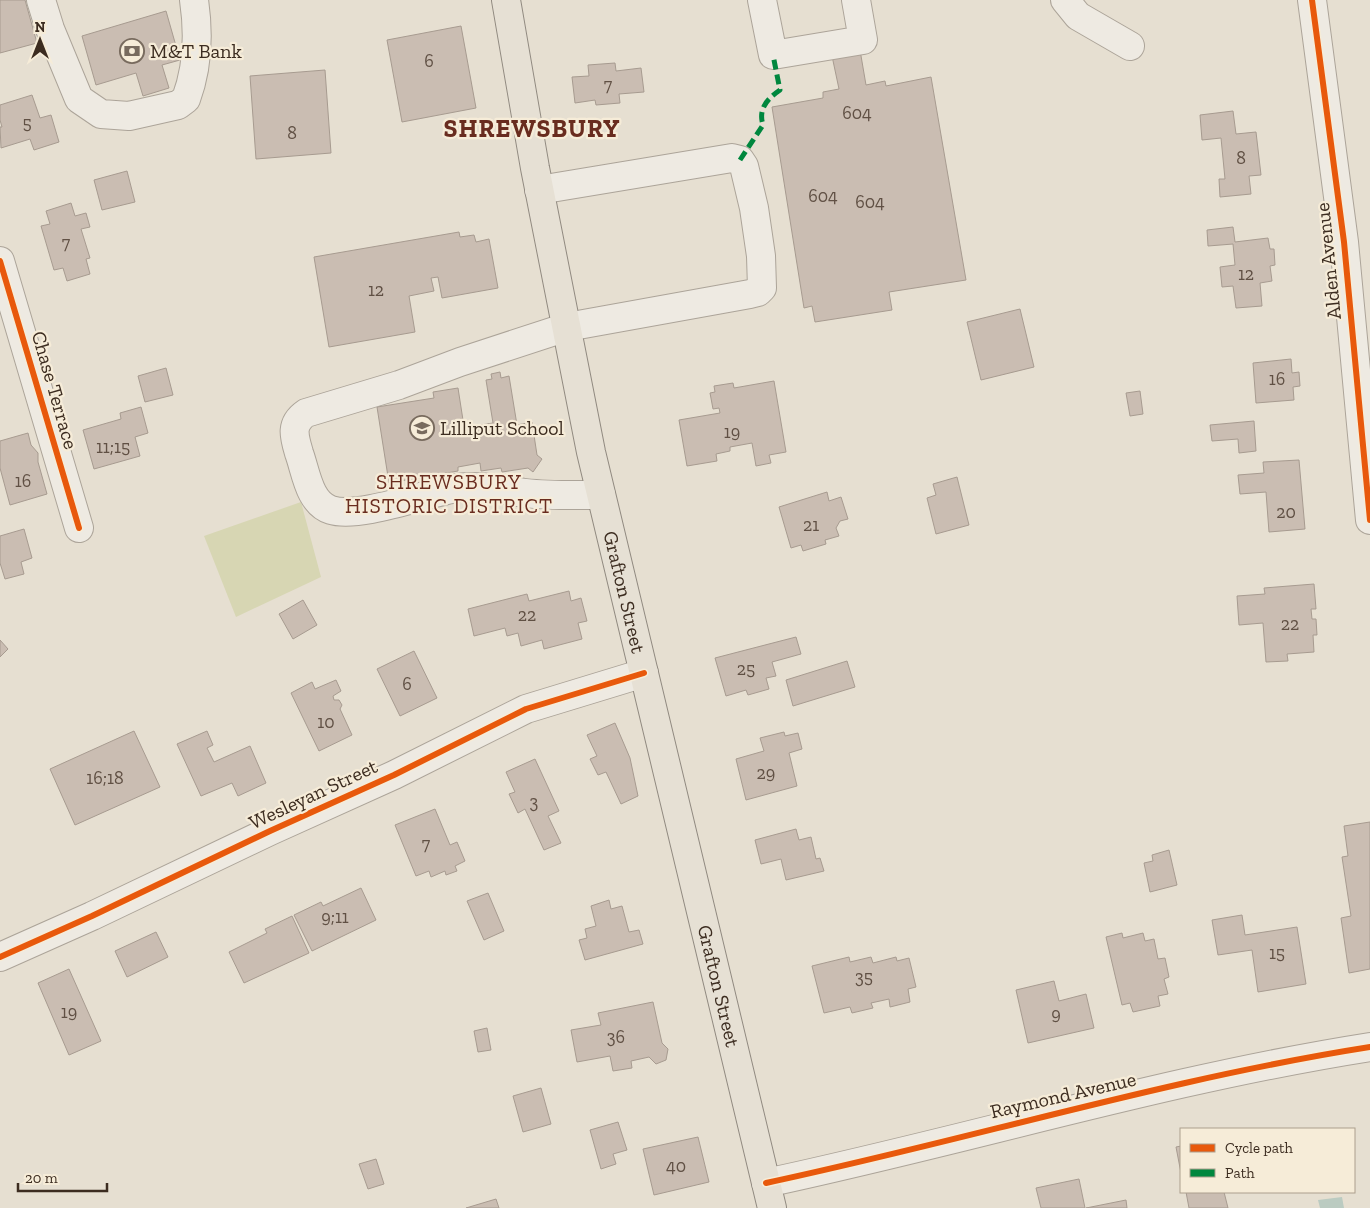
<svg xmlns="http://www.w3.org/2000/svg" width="1370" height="1208" viewBox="0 0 1370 1208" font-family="'Zilla Slab',serif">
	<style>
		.green { fill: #d7d6b3 }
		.water { fill: #bbcbc1 }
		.building { fill: #cabdb2; stroke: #a79b90 }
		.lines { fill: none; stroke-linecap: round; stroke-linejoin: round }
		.minor-casing { stroke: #aca499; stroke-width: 30 }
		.major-casing { stroke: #918a80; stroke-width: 30 }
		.minor { stroke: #eeeae2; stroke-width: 28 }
		.major { stroke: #e6e0d4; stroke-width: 28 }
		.quiet { stroke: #00873e; stroke-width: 5; stroke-dasharray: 10 5; stroke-linecap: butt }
		.cycleway-casing { stroke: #f6ecd8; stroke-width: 9 }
		.cycleway { stroke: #e8590c; stroke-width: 6 }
		.labels { text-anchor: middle; stroke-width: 4.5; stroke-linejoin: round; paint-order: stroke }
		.number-label { font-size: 18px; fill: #605044 }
		.poi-label { font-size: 20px; fill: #3c2c20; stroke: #f6ecd8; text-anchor: start }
		.street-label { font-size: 20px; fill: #3c2c20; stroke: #f6ecd8 }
		.neighbourhood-label { font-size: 21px; letter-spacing: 1px; fill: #692c1f; stroke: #f6ecd8 }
		.district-label { font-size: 25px; font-weight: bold; letter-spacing: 1px; fill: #692c1f; stroke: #f6ecd8 }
	</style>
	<rect width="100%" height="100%" fill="#e6dfd1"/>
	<path class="green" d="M301,502L321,577L236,617L204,536Z"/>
	<path class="water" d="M1342,1197L1344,1208H1320L1318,1200Z"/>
	<path class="building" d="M0,0H25L37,43L0,53Z
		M166,11L180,60L162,65L169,88L143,96L136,73L96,85L82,36Z
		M461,26L476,108L402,122L387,40Z
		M860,50L866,85L885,81L886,86L931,77L966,280L889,292L892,310L815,322L812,306L804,308L772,107L823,98V92L839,89L832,56Z
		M615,63L616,71L641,68L644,92L619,94L620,103L596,105L595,100L575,103L572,77L589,76L588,65Z
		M325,70L331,153L256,159L250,76Z
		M32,95L40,118L51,115L59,142L34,150L30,139L1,148L0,127H2L0,120V105Z
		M1233,111L1236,134L1256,132L1261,175L1249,176L1251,194L1220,197L1219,179H1225L1221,138L1202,140L1200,115Z
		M127,171L135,202L102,210L94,180Z
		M71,203L75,216L86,213L90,227L81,229L90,258L86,259L90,274L67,281L63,268L54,270L41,226L50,224L46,211Z
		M1233,227L1235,242L1268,238L1270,249H1274L1275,265L1270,266L1272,281L1260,283L1262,306L1236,308L1233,286L1222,287L1220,267L1235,265L1233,244L1208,246L1207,230Z
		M459,232L460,237L474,235L476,242L489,239L498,288L442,298L438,277L431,278L434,291L409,296L415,332L329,347L314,257Z
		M1020,309L1034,367L981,380L967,322Z
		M1291,359L1292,373L1299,372L1300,386L1293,387L1294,400L1256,403L1253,363Z
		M166,368L173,395L145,402L138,376Z
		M500,372L501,378L509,376L517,425L532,422L537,455L542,459L533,472L528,468L502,472L501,468L481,471L480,463L458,467V471L389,483L377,407L434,398L433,392L458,388L465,433L475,431L474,426L493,423L486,380L492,379L491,374Z
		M774,381L786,452L769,455L771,463L756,466L752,443L730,447V451L716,454L717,461L687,466L679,420L720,413L719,408L713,409L710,393L715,392L714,386L733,383L734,388Z
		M1140,391L1143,414L1130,416L1126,393Z
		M141,407L148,433L135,437L140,456L94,469L83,430L121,419L120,413Z
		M1254,421L1256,451L1239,453L1238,439L1212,441L1210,425Z
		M28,433L31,445L38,453V462L47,494L10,505L0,468V441Z
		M1299,460L1305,529L1269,532L1266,492L1240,494L1238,475L1264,473L1263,462Z
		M957,477L969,525L936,534L927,498L936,495L933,484Z
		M827,492L829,501L841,497L848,519L840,521L836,528L839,536L825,540L826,544L803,551L801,545L791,548L779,507Z
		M24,529L32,558L21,562L24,574L5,579L0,563V536Z
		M1314,584L1316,609H1311L1312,619H1316L1317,635H1313L1314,652L1287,654L1288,661L1266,662L1263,623L1239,625L1237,596L1265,594L1264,588Z
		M569,591L571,601L581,598L587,621L578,623L582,639L544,649L542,640L521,646L518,633L507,636L505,628L474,636L468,609L527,594L529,601Z
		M303,600L317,625L293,639L279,614Z
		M796,637L801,654L772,662L776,676L766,678L769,689L748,695L746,690L726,696L715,658Z
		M0,640L8,649L0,657Z
		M414,651L437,698L400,716L377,669Z
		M847,661L855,687L793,706L786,680Z
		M336,680L341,691L333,696L334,700H339L342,705L340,709L352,735L319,751L291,693L312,682L315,689Z
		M615,723L630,758L638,796L621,804L606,772L598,775L590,759L597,756L587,735Z
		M134,731L160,787L75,825L50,769Z
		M207,731L213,745L207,748L214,762L250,746L266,783L238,796L232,783L201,796L177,744Z
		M784,732L785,736L798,733L802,749L789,753L797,786L746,800L736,759L764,751L760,738Z
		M535,759L559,811L548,816L561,843L544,850L525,809L518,813L509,794L515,792L506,772Z
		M435,809L450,845L457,842L465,861L455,866L457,871L446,875L445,871L431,877L429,871L416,876L395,825Z
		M1370,822V969L1349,973L1341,918L1351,916L1342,857L1348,856L1344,826Z
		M796,829L799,840L811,837L816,859L820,858L824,871L786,880L781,859L761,864L755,840Z
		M1169,850L1177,885L1150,892L1144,863L1153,861L1152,855Z
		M361,888L376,920L312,951L294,915L321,902L323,906Z
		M488,893L504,931L484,940L467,901Z
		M609,900L611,909L622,906L629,932L639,930L643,944L585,960L579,940L587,938L585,929L596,926L591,906Z
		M1242,915L1245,935L1297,927L1306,984L1258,992L1252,950L1218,955L1212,920Z
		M292,916L309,953L244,983L229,952L267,933L265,929Z
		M156,932L168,957L127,977L115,951Z
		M1122,933L1123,938L1143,933L1145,941L1154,939L1158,959L1165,958L1169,977L1164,979L1168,994L1158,996L1160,1006L1133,1012L1130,1003L1122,1005L1106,937Z
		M849,957L850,962L871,957L873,963L896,957L897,961L909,958L916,987L908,989L910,1002L890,1007L889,999L871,1003L873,1008L852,1013L850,1007L824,1013L812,966Z
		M69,969L101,1041L69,1055L38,983Z
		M1054,981L1059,1001L1086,994L1094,1028L1028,1043L1016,990Z
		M653,1002L662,1043L668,1049L666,1060L656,1064L649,1057L631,1061L632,1068L613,1071L610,1056L577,1062L571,1030L601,1025L598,1013Z
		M487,1028L491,1050L478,1052L474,1031Z
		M541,1088L551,1124L523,1132L513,1096Z
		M618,1122L627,1150L613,1154L616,1164L601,1169L590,1130Z
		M698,1137L709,1182L654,1195L643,1149Z
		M1181,1146V1173L1176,1147Z
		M376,1159L384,1184L368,1189L359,1164Z
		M1079,1179L1085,1208H1041L1036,1188Z
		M1186,1192H1224L1228,1208H1189Z
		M496,1199L499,1208H466Z
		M1126,1200L1127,1208H1086Z"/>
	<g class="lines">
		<defs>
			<path id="minor" d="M41,0L50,29L79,99L101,114L129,116L178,105L186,99C198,67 199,34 194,0
				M762,0L773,55L863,40L856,0
				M1065,0L1078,16L1130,46
				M1312,0L1344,242L1370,520
				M539,190L732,158L740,160L744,166L754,208L761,256L762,288L758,292L750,294L567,327L460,362L399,385L306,413C290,424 294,436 299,453C306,472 309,503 331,510C359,519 427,493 457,488C481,485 502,490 525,493C551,496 576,495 601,495
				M0,261L79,528
				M0,957L92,916L270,831L394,775L526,709L644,673
				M766,1183C968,1140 1166,1079 1370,1047"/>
			<g id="major">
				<path id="s1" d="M506,0L535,168L591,452L772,1208"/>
			</g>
		</defs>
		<use href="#minor" class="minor-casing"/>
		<use href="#major" class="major-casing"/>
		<use href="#minor" class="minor"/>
		<use href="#major" class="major"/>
		<path class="quiet" d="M740,160L763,125C758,109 767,99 780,90L773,55"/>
		<defs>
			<path id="cycleway" d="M1312,0L1344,242L1370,520
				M0,261L79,528
				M0,957L92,916L270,831L394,775L526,709L644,673
				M766,1183C968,1140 1166,1079 1370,1047"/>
		</defs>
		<use href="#cycleway" class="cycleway-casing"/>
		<use href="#cycleway" class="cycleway"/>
	</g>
	<defs>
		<symbol id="bank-ring" viewBox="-11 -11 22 22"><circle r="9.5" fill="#f6ecd8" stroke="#786b5e" stroke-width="1.5"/><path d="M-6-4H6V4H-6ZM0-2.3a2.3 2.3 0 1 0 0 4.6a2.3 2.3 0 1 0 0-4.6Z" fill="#786b5e"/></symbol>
		<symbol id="school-ring" viewBox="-11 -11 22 22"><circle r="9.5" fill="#f6ecd8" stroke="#786b5e" stroke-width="1.5"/><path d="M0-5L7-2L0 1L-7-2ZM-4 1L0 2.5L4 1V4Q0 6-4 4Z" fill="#786b5e"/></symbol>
	</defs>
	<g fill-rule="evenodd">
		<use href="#bank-ring" x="118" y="37" width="28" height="28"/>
		<use href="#school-ring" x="408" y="414" width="28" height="28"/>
	</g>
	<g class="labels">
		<g class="number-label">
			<text x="429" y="67">6</text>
			<text x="608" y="91">7</text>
			<text x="857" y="119">604</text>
			<text x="27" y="129">5</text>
			<text x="292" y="139">8</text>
			<text x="1241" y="164">8</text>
			<text x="823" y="202">604</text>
			<text x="870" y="208">604</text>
			<text x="66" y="249">7</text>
			<text x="1246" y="280">12</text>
			<text x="376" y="296">12</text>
			<text x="1277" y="385">16</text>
			<text x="732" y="438">19</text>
			<text x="113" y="453">11;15</text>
			<text x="23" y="487">16</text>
			<text x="1286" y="518">20</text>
			<text x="811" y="531">21</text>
			<text x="527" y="621">22</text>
			<text x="1290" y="630">22</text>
			<text x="746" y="675">25</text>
			<text x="407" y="690">6</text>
			<text x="326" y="728">10</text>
			<text x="766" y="779">29</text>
			<text x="105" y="784">16;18</text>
			<text x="534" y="808">3</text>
			<text x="426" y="850">7</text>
			<text x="335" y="923">9;11</text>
			<text x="1277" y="959">15</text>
			<text x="864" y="983">35</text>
			<text x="69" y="1018">19</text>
			<text x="1056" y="1020">9</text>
			<text x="616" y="1043">36</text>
			<text x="676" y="1172">40</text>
		</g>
		<g class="poi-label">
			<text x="150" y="58">M&amp;T Bank</text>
			<text x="440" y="435">Lilliput School</text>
		</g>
		<g class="street-label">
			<text transform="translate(1328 261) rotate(-96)" y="7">Alden Avenue</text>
			<text transform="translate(55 390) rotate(74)" y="7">Chase Terrace</text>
			<text dy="7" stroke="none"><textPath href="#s1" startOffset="604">Grafton Street</textPath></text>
			<text transform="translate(313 794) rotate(-25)" y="7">Wesleyan Street</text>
			<text dy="7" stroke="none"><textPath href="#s1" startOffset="1009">Grafton Street</textPath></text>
			<text transform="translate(1063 1095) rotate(-13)" y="7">Raymond Avenue</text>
		</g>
		<g class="neighbourhood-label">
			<text x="449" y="489">SHREWSBURY<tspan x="449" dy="24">HISTORIC DISTRICT</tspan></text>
		</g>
		<g class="district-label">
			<text x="532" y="137">SHREWSBURY</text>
		</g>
	</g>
	<rect x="1180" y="1128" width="175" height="65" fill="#f6ecd8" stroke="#ac9f8e"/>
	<rect x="1190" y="1144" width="25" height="8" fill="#e8590c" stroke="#ac9f8e"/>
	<text x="1225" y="1153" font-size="15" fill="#3c2c20">Cycle path</text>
	<rect x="1190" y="1169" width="25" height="8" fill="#00873e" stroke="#ac9f8e"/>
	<text x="1225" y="1178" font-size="15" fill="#3c2c20">Path</text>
	<g transform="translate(40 40)" stroke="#f6ecd8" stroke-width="4" paint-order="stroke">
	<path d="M0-4L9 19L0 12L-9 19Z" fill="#3c2c20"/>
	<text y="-8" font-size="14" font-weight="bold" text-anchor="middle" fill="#3c2c20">N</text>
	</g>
	<path d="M18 1183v8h89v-8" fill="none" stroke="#3c2c20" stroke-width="2.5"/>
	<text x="25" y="1183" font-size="15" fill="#3c2c20" stroke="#f6ecd8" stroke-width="4" paint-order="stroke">20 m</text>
</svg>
